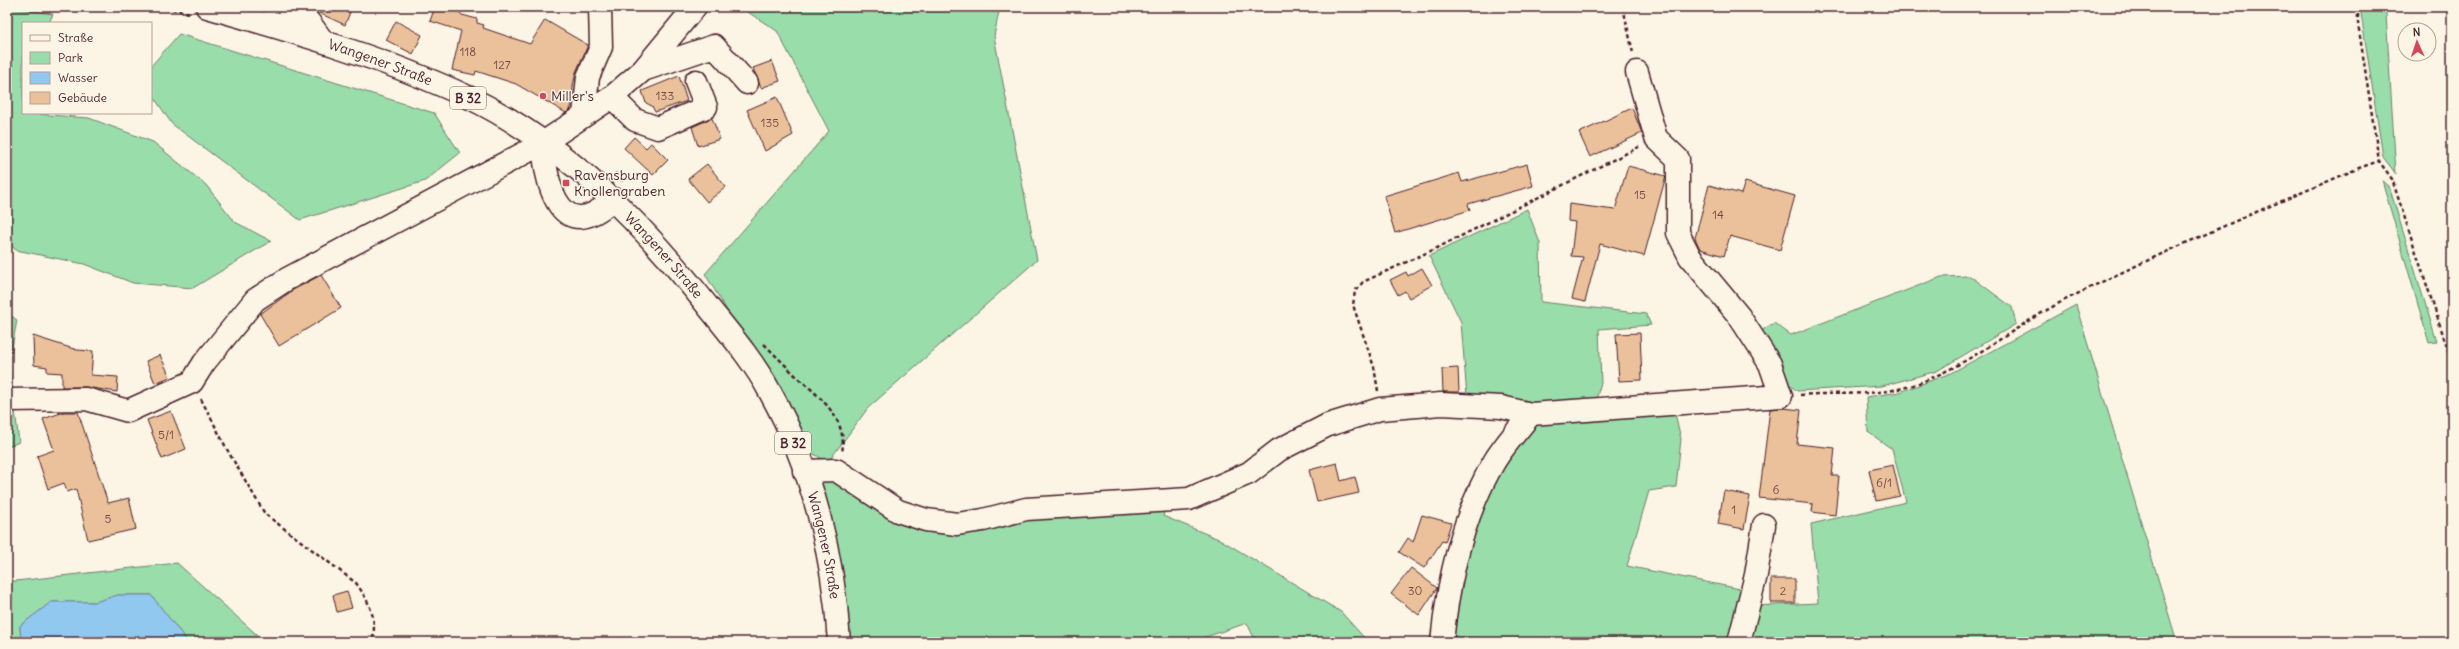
<svg xmlns="http://www.w3.org/2000/svg" width="2459" height="649" viewBox="0 0 2459 649" font-family="Delius,sans-serif">
	<style>
		.green { fill: #98ddaa; stroke: #717e6a }
		.water { fill: #91c8ef; stroke: #7584a1 }
		.building { fill: #ebc19b; stroke: #4a1f2b }
		.lines { fill: none; stroke-linecap: round; stroke-linejoin: round }
		.minor-casing { stroke: #4a1f2b; stroke-width: 25 }
		.major-casing { stroke: #4a1f2b; stroke-width: 25 }
		.path { stroke: #4a1f2b; stroke-width: 2.5; stroke-dasharray: 4 3; stroke-linecap: butt }
		.minor { stroke: #fcf5e5; stroke-width: 22 }
		.major { stroke: #fcf5e5; stroke-width: 22 }
		.poi-dot { fill: #d1495b; stroke: #fcf5e5; stroke-width: 1.5 }
		.labels { text-anchor: middle; stroke-width: 3; stroke-linejoin: round; paint-order: stroke }
		.number-label { font-size: 12px; fill: #724847 }
		.shield { fill: #fcf5e5; stroke: #7f5f63; stroke-width: 1 }
		.shield-label { font-size: 13px; font-weight: bold; fill: #4a1f2b }
		.street-label { font-size: 14px; fill: #4a1f2b; stroke: #fcf5e5 }
		.poi-label { font-size: 14px; fill: #4a1f2b; stroke: #fcf5e5; text-anchor: start }
	</style>
	<rect width="100%" height="100%" fill="#fcf5e5"/>
	<filter id="ink" filterUnits="userSpaceOnUse"><feTurbulence type="fractalNoise" baseFrequency=".025" numOctaves="2"/><feDisplacementMap in="SourceGraphic" scale="8" xChannelSelector="R" yChannelSelector="G"/><feConvolveMatrix kernelMatrix="1 2 1 2 8 2 1 2 1" color-interpolation-filters="sRGB"/></filter>
	<g filter="url(#ink)">
		<path class="green" d="M7,7L53,14L49,23H23V113L89,118L153,142L206,185L235,222L271,241L193,288L133,283L84,264L16,250L7,242Z
			M740,7H1000L994,36L1037,260L868,408L828,462L810,452L778,386L740,332L705,274L829,131L777,31Z
			M2360,7H2384L2386,14L2396,174L2383,157Z
			M179,34L434,113L460,153L425,181L300,220L172,124L151,93V66Z
			M2382,180L2389,186L2437,342L2429,343Z
			M1527,209L1540,243L1541,302L1646,314L1651,325L1599,329L1601,383L1594,406L1543,407L1467,397L1461,322L1429,256Z
			M1970,276L2012,307L2016,324L1937,371L1882,386L1797,391L1784,380L1759,332L1774,323L1791,335L1941,277Z
			M2076,305L2177,642H1746L1753,606L1818,603L1811,524L1906,502L1892,449L1868,432L1866,397L1900,392L1951,373Z
			M7,313L17,320L9,364L19,442L7,447Z
			M1674,409L1681,439L1676,487L1649,491L1627,566L1745,590L1735,642H1511L1452,636L1448,623L1473,531L1502,457L1534,426L1552,420Z
			M830,478L926,520L1167,505L1163,516L1221,540L1341,612L1368,642H1256L1247,623L1191,642H839L819,485Z
			M177,563L265,642H188L151,595H118L95,602H51L20,626L21,642H7V582Z"/>
		<path class="water" d="M118,595H151L188,642H21L20,626L51,602H95Z"/>
		<path class="building" d="M306,7H352L345,25Z
			M435,7H454L462,15L477,19V23L484,25L483,28L530,44L545,20L588,45L576,72L573,86L572,105L570,110L566,113L516,84L476,71L475,75L452,70L461,31L430,21Z
			M396,21L422,35L413,54L386,40Z
			M772,61L780,81L761,88L753,68Z
			M679,76L687,101L655,112L652,106L646,103L642,91Z
			M777,97L793,135L765,151L747,110Z
			M1632,108L1642,133L1590,157L1579,133Z
			M712,118L720,139L698,146L692,127Z
			M634,137L646,148L651,143L668,160L653,175L624,148Z
			M707,164L726,187L707,202L688,179Z
			M1527,164L1533,186L1468,204L1470,210L1395,233L1384,196L1459,173L1462,182Z
			M1628,166L1666,176L1644,256L1600,244L1585,302L1572,299L1583,257L1571,256L1575,222L1568,221L1569,204L1615,210Z
			M1745,182L1795,196L1780,250L1730,236L1724,256L1700,249L1695,238L1709,185L1741,194Z
			M1422,268L1432,285L1409,298L1405,291L1398,295L1390,280L1406,272L1408,276Z
			M321,275L341,308L279,346L260,314L293,290Z
			M1640,333L1642,380L1619,381L1616,334Z
			M33,336L77,350L93,351L91,375L118,377L117,392L86,387H62V373L47,372V367L34,365Z
			M160,355L170,377L155,383L146,361Z
			M1458,368L1459,392H1443L1442,369Z
			M1783,408L1801,410L1797,444L1835,448L1832,476H1839L1835,515L1812,512L1813,504L1759,498L1770,409Z
			M171,411L186,449L162,459L147,420Z
			M64,412H78L108,503L129,498L136,529L88,540L76,489L67,492L64,483L48,489L37,456L54,450L43,419Z
			M1337,463L1341,481L1355,477L1359,493L1317,502L1309,470Z
			M1893,465L1900,496L1876,501L1869,470Z
			M1724,491L1750,496L1744,529L1718,524Z
			M1422,515L1451,523L1445,542L1442,541L1424,568L1399,552L1408,538L1413,542Z
			M1411,568L1437,588L1419,615L1391,594Z
			M1771,579H1795V603H1771Z
			M347,591L352,608L337,612L333,595Z"/>
		<g class="lines">
			<defs>
				<path id="minor" d="M274,7L309,22L322,40
					M643,70L714,46L747,83
					M612,97L635,120L658,128L706,107L696,81
					M584,115L588,77L601,47L600,7
					M613,199C561,248 546,186 543,143L612,97L643,70L695,7
					M7,400L86,399L128,411L192,382L204,363L255,300L287,279L530,150
					M804,471L836,470L898,511L926,520L957,524L983,520L1026,509L1189,499L1249,473L1279,450L1328,425L1380,409L1441,404L1501,407L1531,414L1781,396L1770,364L1739,316L1690,257L1678,233V159L1656,138L1637,72
					M1442,642C1448,581 1463,515 1494,462C1504,445 1519,429 1531,414
					M1739,642L1756,575L1764,525"/>
				<g id="major">
					<path id="s1" d="M207,7C295,32 384,58 468,97C566,144 644,225 710,309C731,335 754,362 770,392C812,467 834,556 839,642"/>
				</g>
			</defs>
			<use href="#minor" class="minor-casing"/>
			<use href="#major" class="major-casing"/>
			<path class="path" d="M165,7L189,13
				M1623,7L1633,53
				M2358,7V23L2379,161
				M615,173L624,182
				M764,344C775,355 785,365 795,375C818,396 848,417 842,453
				M1378,391L1374,367L1353,305L1355,291L1363,282L1437,248L1639,147
				M1800,395C1836,392 1874,397 1910,386C1966,368 2013,327 2065,300C2161,252 2261,210 2359,168L2379,161L2392,179L2452,362
				M201,399L229,453L265,514L356,583C369,601 378,619 372,642"/>
			<use href="#minor" class="minor"/>
			<use href="#major" class="major"/>
		</g>
	</g>
	<g class="poi-dot">
		<circle cx="543" cy="96" r="4"/>
		<rect x="562" y="179" width="8" height="8" rx="2"/>
	</g>
	<g class="labels">
		<g class="number-label">
			<text x="468" y="56">118</text>
			<text x="502" y="69">127</text>
			<text x="665" y="100">133</text>
			<text x="770" y="127">135</text>
			<text x="1640" y="199">15</text>
			<text x="1718" y="219">14</text>
			<text x="166" y="439">5/1</text>
			<text x="1884" y="487">6/1</text>
			<text x="1776" y="494">6</text>
			<text x="1734" y="514">1</text>
			<text x="108" y="523">5</text>
			<text x="1415" y="595">30</text>
			<text x="1783" y="595">2</text>
		</g>
		<g class="shield">
			<rect x="450" y="87" width="36" height="22" rx="3"/>
			<rect x="775" y="432" width="36" height="22" rx="3"/>
		</g>
		<g class="shield-label">
			<text x="468" y="103">B 32</text>
			<text x="793" y="448">B 32</text>
		</g>
		<g class="street-label">
			<text dy="5" stroke="none"><textPath href="#s1" startOffset="182">Wangener Straße</textPath></text>
			<text dy="5" stroke="none"><textPath href="#s1" startOffset="530">Wangener Straße</textPath></text>
			<text dy="5" stroke="none"><textPath href="#s1" startOffset="867">Wangener Straße</textPath></text>
		</g>
		<g class="poi-label">
			<text x="551" y="101">Miller's</text>
			<text x="574" y="180">Ravensburg<tspan x="574" dy="16">Knollengraben</tspan></text>
		</g>
	</g>
	<rect width="2459" height="649" fill="none" stroke="#fcf5e5" stroke-width="24"/>
	<rect x="12" y="12" width="2435" height="625" fill="none" stroke="#4a1f2b" stroke-width="1.5" filter="url(#ink)"/>
	<rect x="22" y="22" width="130" height="92" fill="#fcf5e5" stroke="#b59f9b"/>
	<rect x="30" y="35" width="20" height="6" fill="#fcf5e5" stroke="#b59f9b"/>
	<text x="58" y="42" font-size="12" fill="#4a1f2b">Straße</text>
	<rect x="30" y="52" width="20" height="12" fill="#98ddaa" stroke="#b59f9b"/>
	<text x="58" y="62" font-size="12" fill="#4a1f2b">Park</text>
	<rect x="30" y="72" width="20" height="12" fill="#91c8ef" stroke="#b59f9b"/>
	<text x="58" y="82" font-size="12" fill="#4a1f2b">Wasser</text>
	<rect x="30" y="92" width="20" height="12" fill="#ebc19b" stroke="#b59f9b"/>
	<text x="58" y="102" font-size="12" fill="#4a1f2b">Gebäude</text>
	<g transform="translate(2417 42) rotate(357)"><circle r="19" fill="#fcf5e5" stroke="#b59f9b"/>
	<path d="M0-3L7 15L0 10L-7 15Z" fill="#d1495b"/>
	<text y="-6" font-size="11" font-weight="bold" text-anchor="middle" fill="#4a1f2b">N</text>
	</g>
</svg>
